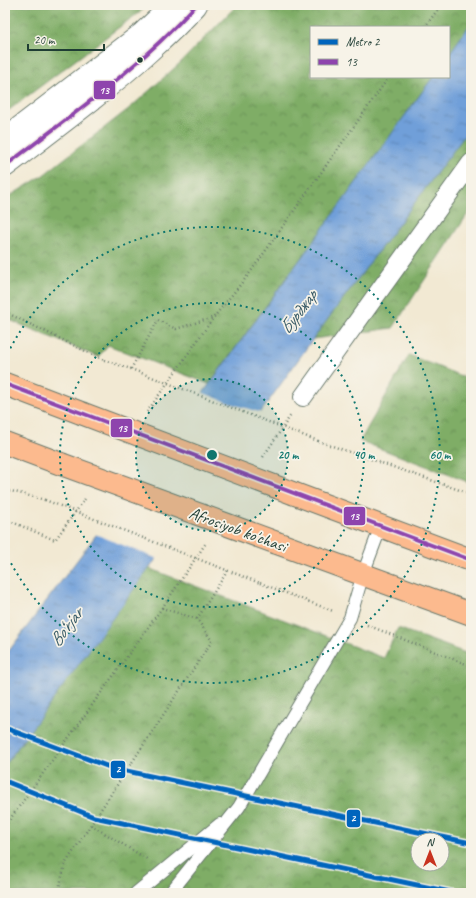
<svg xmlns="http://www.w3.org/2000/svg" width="476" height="898" viewBox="0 0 476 898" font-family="Caveat,sans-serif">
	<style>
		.forest { fill: url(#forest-crowns); stroke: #4f754d; fill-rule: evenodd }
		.water { fill: url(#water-ripples); stroke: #476e86 }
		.pier { fill: #f2e9d3 }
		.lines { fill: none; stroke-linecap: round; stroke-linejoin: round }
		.service-casing { stroke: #69796c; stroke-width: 14 }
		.pedestrian-casing { stroke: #69796c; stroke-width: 20 }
		.tertiary-casing { stroke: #69796c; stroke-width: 24 }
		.primary-casing { stroke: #69796c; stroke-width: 24 }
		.path { stroke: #69796c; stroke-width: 2.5; stroke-dasharray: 1 3; stroke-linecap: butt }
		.service { stroke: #fff; stroke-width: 12 }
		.pedestrian { stroke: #fff; stroke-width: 18 }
		.tertiary { stroke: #fff; stroke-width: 22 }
		.primary { stroke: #fcba8e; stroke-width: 22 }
		.primary-bridge-casing { stroke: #69796c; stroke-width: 24; stroke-linecap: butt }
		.path-bridge { stroke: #69796c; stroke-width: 2.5; stroke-dasharray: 1 3; stroke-linecap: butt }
		.primary-bridge { stroke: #fcba8e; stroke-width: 22 }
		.bus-1-casing { stroke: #f7f3e8; stroke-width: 7 }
		.bus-1 { stroke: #8e44ad; stroke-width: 4 }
		.metro-1-casing { stroke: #f7f3e8; stroke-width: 8 }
		.metro-1 { stroke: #0065bd; stroke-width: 5 }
		.ring { fill: none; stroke: #0f766e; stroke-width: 2; stroke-dasharray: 2 4 }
		.bus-dot { fill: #1f3d34; stroke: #f7f3e8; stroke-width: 1.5 }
		.labels { text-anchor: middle; stroke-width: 3.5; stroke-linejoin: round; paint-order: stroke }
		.street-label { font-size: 17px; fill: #1f3d34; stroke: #f7f3e8 }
		.water-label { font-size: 18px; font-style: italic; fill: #375a66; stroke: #f7f3e8 }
		.centre { fill: #0f766e; stroke: #f7f3e8; stroke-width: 2 }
		.ring-label { font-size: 12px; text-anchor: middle; font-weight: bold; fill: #0f766e; stroke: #f7f3e8; stroke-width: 3.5; stroke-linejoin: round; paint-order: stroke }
		.line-badge { stroke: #f7f3e8; stroke-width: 1.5 }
		.badge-label { font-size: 11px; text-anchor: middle; font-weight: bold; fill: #fff }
	</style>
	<defs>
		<pattern id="forest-crowns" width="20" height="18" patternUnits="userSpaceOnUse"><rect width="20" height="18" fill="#7fad66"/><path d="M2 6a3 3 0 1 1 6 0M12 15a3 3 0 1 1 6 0" fill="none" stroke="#678e55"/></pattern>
		<pattern id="water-ripples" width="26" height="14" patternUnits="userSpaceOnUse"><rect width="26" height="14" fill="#6f9fd9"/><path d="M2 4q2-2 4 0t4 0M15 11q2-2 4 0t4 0" fill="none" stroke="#5b83b1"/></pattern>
	</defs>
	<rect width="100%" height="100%" fill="#f7f3e8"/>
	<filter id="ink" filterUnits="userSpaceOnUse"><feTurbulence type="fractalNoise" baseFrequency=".025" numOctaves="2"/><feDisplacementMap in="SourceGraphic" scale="8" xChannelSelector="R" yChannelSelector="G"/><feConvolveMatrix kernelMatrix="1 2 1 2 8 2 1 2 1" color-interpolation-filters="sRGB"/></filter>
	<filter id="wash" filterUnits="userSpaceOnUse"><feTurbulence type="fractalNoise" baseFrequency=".012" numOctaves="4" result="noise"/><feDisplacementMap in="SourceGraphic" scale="16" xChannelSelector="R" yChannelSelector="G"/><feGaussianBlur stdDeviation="0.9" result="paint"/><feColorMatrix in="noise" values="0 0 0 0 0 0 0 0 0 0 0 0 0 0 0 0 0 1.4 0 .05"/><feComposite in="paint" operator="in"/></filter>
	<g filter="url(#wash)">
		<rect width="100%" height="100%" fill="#f2e9d3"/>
		<path class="forest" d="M5,5H149L5,113Z
			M237,5H471V23L449,54V27H311V77H433L209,384L108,345L98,357L5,318V199L42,176L131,107L180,63Z
			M471,127V209L393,328L313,339Z
			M409,355L471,380V483L360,441Z
			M148,568L384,658L398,628L471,655V893H5V765ZM418,840H442V864H418Z"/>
		<path class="water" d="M471,23V127L313,339L156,559L5,765V656L203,393L433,77H449V54Z"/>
		<path class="pier" d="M201,392L229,403L262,413L158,559L95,534Z"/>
	</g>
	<g filter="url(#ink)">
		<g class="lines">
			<defs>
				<path id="service" d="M136,893L220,824
					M170,893L239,807L350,618L363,574L381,526"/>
				<path id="pedestrian" d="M303,397L471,163"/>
				<path id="tertiary" d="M5,139L142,34L173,5
					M5,166C53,129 103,93 148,52C165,37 181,22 196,5"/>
				<path id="primary" d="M5,384L81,413
					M5,443L61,464
					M295,494L471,560
					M277,543L471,614"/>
			</defs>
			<use href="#service" class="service-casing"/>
			<use href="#pedestrian" class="pedestrian-casing"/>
			<use href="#tertiary" class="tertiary-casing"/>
			<use href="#primary" class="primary-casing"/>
			<path class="path" d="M425,27L441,5
				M5,312L104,360
				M131,369L158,320L176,329L214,317
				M147,412L214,317L249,274L389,77
				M318,441L471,494
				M263,457L291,415
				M5,492L11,491L45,500
				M5,519L55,540L85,499
				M260,583L333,611
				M162,608L206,543
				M197,619L228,570
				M367,625L471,666
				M91,825L147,859
				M5,826L162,608L197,619L212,641L65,864L58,893"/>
			<use href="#service" class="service"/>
			<use href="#pedestrian" class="pedestrian"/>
			<use href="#tertiary" class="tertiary"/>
			<use href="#primary" class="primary"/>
			<defs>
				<path id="primary-bridge" d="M81,413L295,494
					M61,464L277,543"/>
			</defs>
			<use href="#primary-bridge" class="primary-bridge-casing"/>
			<path class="path-bridge" d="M104,360L131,369L318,441
				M45,500L260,583"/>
			<use href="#primary-bridge" class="primary-bridge"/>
			<defs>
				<path id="bus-1" d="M5,166C71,116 140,67 196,5
					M5,384L471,560"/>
			</defs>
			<use href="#bus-1" class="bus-1-casing"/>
			<use href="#bus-1" class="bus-1"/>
			<defs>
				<path id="metro-1" d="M5,728L112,768L471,843
					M5,781L94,817L455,893"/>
			</defs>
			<use href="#metro-1" class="metro-1-casing"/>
			<use href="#metro-1" class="metro-1"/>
		</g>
	</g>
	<circle cx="212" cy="455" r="76" fill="#0f766e" fill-opacity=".12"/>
	<g class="ring">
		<circle cx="212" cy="455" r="76"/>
		<circle cx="212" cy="455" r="152"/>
		<path d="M5 359A228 228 0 1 1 5 551"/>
	</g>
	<circle class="bus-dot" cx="140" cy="60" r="3.5"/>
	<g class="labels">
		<g class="street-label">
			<text transform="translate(238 529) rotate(20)" y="6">Afrosiyob ko'chasi</text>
		</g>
		<g class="water-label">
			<text transform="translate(298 312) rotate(-53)" y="6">Бурджар</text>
			<text transform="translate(66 627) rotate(-53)" y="6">Bo‘rjar</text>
		</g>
	</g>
	<circle cx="212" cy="455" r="6" class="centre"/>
	<g class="ring-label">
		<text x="288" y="459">20 m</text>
		<text x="364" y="459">40 m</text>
		<text x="440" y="459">60 m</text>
	</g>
	<g class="line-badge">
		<rect x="93" y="80" width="23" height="20" rx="4" fill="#8e44ad"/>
		<rect x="110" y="418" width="23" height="20" rx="4" fill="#8e44ad"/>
		<rect x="343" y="506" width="23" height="20" rx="4" fill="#8e44ad"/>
		<rect x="110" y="760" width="16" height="19" rx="4" fill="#0065bd"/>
		<rect x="346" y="809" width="15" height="19" rx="4" fill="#0065bd"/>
	</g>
	<g class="badge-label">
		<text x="104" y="94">13</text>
		<text x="122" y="432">13</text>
		<text x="354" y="520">13</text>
		<text x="118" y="773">2</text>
		<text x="353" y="822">2</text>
	</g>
	<rect width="476" height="898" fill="none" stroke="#f7f3e8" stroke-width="20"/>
	<rect x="310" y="26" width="140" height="52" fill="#f7f3e8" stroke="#a1aaa0"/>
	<rect x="318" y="39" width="20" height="6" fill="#0065bd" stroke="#a1aaa0"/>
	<text x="346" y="46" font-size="12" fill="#1f3d34">Metro 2</text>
	<rect x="318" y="59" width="20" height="6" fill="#8e44ad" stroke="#a1aaa0"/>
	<text x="346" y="66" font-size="12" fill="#1f3d34">13</text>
	<g transform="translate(430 852)"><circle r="19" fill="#f7f3e8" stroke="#a1aaa0"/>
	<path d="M0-3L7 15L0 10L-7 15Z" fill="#c8321e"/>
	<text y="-6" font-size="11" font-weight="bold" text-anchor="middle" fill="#1f3d34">N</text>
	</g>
	<path d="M28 44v6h76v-6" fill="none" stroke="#1f3d34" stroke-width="2"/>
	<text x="34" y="44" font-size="12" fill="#1f3d34" stroke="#f7f3e8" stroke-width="3" paint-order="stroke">20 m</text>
</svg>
